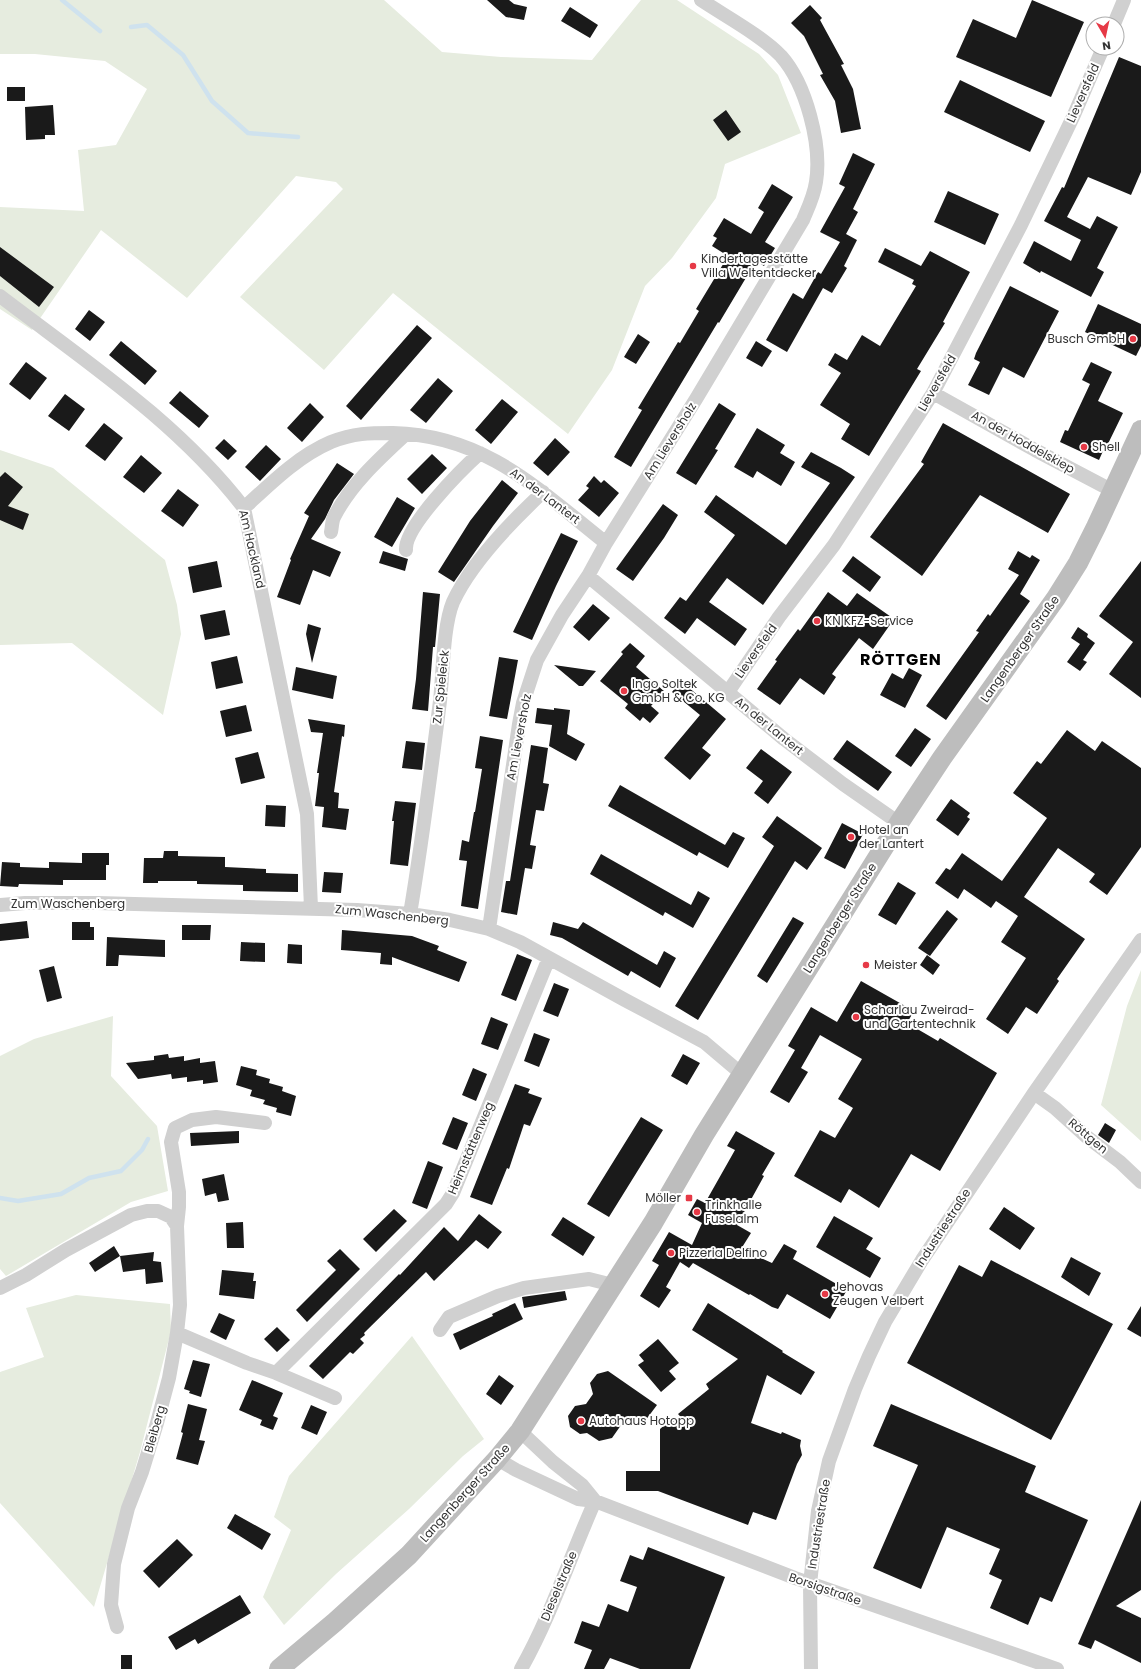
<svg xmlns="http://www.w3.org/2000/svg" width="1141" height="1669" viewBox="0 0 1141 1669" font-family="Poppins,sans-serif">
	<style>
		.green { fill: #e6ecdf }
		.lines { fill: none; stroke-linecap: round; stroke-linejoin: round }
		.stream { stroke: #cfe2ee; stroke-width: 4.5 }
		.building { fill: #1a1a1a }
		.street { stroke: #d0d0d0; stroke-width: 14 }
		.secondary { stroke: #bdbdbd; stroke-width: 20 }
		.poi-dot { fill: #e63946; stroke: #fff; stroke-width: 1.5 }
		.labels { text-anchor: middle; stroke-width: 4; stroke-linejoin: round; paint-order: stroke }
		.street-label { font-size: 12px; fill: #333; stroke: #fff }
		.poi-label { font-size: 12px; fill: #333; stroke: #fff; text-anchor: start }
		.district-label { font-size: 16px; font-weight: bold; letter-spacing: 1px; fill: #000; stroke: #fff }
	</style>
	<rect width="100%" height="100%" fill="#fff"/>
	<path class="green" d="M0,0H384L442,52L501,57L592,60L641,0H677L759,54L778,75L801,133L725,164L716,198L672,258L645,286L612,370L568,434L393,293L324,370L240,297L343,189L336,182L296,176L187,298L101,230L32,330L0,309V207L84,211L78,150L116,145L147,89L105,61L35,54H0Z
		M0,450L53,468L165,560L177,605L181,634L163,715L72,643L0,645Z
		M1141,970V1141L1101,1105L1127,1006Z
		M113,1016L111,1076L157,1126L168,1191L131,1202L6,1276L0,1269V1056L34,1039Z
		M76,1295L170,1304L171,1331L140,1452L94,1607L0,1503V1372L44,1357L26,1308Z
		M412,1336L484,1439L463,1456L409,1509L336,1574L284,1625L263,1597L291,1530L274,1517L289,1476Z"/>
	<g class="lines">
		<path class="stream" d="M62,0L100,31
			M131,27L147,25L183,55L212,101L248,133L298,137
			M0,1198L18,1201L61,1194L89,1178L121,1171L142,1150L148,1139"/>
	</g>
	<path class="building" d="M487,0H509L514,4L527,7L524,20L506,17Z
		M1032,0L1084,22L1051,97L956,57L973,19L1016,38Z
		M810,5L822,18L820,20L844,64L841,65L853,89L861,129L841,133L835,101L820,75L823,74L804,36L791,23Z
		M570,7L598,25L590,38L561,21Z
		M1119,57L1141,66V172L1131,195L1088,177L1067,217L1090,229L1097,216L1118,227L1097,268L1104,272L1091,297L1041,271L1040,273L1023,263L1034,241L1071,261L1081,240L1044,221L1062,187L1064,188Z
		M960,80L1045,121L1030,152L944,112Z
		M7,87H25V101H7Z
		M53,105L55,135H45V139L26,140L25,107Z
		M726,110L741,132L728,141L713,120Z
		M853,153L875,164L853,209L858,212L846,234L857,240L844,266L847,268L832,293L823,288L787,352L766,340L793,293L803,299L818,272L821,274L840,242L820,232L845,187L839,184Z
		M772,184L793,197L765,242L775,248L764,266L756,261L719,323L718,322L631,467L614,457L642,410L638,408L678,342L680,343L699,311L696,309L728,256L712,246L717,238L713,236L724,218L751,234L764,212L758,208Z
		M948,191L999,214L985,245L934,222Z
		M0,247L54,287L39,307L0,276Z
		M885,248L921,266L930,251L970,272L943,322L945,323L917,369L921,371L869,456L841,439L850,424L820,405L841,373L828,365L835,353L847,360L862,335L880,346L916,286L912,284L914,280L878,262Z
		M1010,286L1059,311L1024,378L1003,367L989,395L968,385L980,362L974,359L976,353Z
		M1098,304L1141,324V346L1136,356L1085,332Z
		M89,310L105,322L90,341L75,329Z
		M417,325L432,338L361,420L346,406Z
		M638,334L650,342L636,364L624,357Z
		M121,341L157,371L145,385L109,355Z
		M756,341L772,351L762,367L746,358Z
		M26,362L47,378L30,400L9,384Z
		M1091,362L1112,372L1098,401L1123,413L1104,452L1103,451L1099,460L1060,442L1065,430L1068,431L1090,384L1082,380Z
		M438,378L453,391L426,423L410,410Z
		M180,391L209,416L199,428L169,403Z
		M65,394L85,409L69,431L48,416Z
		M502,399L518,412L491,444L475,430Z
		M310,403L324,417L302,442L287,428Z
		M719,403L736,414L715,449L718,450L696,485L676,473Z
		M104,423L123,438L105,461L85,446Z
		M943,423L1070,494L1048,533L980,495L922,576L870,537L924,464L921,462Z
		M757,428L785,445L780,453L795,462L781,486L757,471L753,478L734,467Z
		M555,438L570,452L548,476L533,463Z
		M224,439L237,451L228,460L215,448Z
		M266,445L281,459L260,481L245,467Z
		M811,452L841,468L855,477L763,605L727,578L709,602L747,629L735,646L697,618L685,634L664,618L680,597L686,601L735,535L704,512L716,495L786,545L830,483L801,467Z
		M432,454L447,468L422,494L407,479Z
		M141,455L162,473L144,493L123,477Z
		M337,463L354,474L334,500L325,519L311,539L341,552L330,577L313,570L300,605L277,597L291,560L290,559L309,516L304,513Z
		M5,472L23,487L8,506L29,514L23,530L0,520V477Z
		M594,476L601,483L604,480L619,493L599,517L578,500L589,488L586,486Z
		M502,480L518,493L493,526L454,582L438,572L470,521Z
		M178,489L199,505L183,527L161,511Z
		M397,497L415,508L392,547L374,537Z
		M663,504L678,515L664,538L633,581L616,569Z
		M561,533L578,541L556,586L532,640L513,632Z
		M383,551L408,559L405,571L379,563Z
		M1018,551L1030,558L1032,555L1040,560L1020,594L1030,601L946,720L926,706L979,632L976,631L988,614L990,616L1019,575L1008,569Z
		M853,556L881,577L870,592L842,571Z
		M217,561L222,587L193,593L188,567Z
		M1141,561V698L1109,674L1133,642L1099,616Z
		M423,592L440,594L435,647H433L428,711L412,709L416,679Z
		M828,592L847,606L857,593L894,619L873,649L859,638L832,674L836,677L824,695L800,678L780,705L757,689L777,661L775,660L798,629L800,631Z
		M593,604L610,618L589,641L573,627Z
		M225,610L230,635L205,640L200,615Z
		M308,624L321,628L312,663L306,634Z
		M1078,627L1088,634L1087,637L1095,643L1083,660L1087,662L1080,671L1067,662L1080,644L1071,638Z
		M630,643L645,656L636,667L664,691L651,706L659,713L650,723L643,717L640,721L625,708L628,704L600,681L623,654L621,652Z
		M237,656L243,683L216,689L211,662Z
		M499,657L518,660L507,719L489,716Z
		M554,665L596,671L583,686H579Z
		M296,667L337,676L333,699L292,690Z
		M909,668L922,675L905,708L880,695L892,673L903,679Z
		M681,681L726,719L702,748L711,755L690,780L664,758L700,715L672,692Z
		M246,705L252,731L226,737L220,711Z
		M537,708L554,710V708L570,710L567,734L585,744L576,761L549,746L552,725L535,723Z
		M308,719L345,725L344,737L342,736L334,792L339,793L338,808L349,809L346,830L322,827L324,807L315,806L319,773H317L323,733L311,732Z
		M915,728L931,739L911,767L895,756Z
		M1067,730L1095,751L1102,741L1141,768V847L1107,895L1089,882L1095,874L1058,848L1024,897L1085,939L1057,979L1059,981L1037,1014L1026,1007L1008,1034L986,1019L1026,958L1001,942L1018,916L996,901L991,908L964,889L958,899L935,883L946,868L950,870L962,853L1002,881L1047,818L1013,793L1037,761L1041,764Z
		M480,736L503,740L478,909L461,906L467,861L459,860L462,840L469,842L474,812H475L482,769L475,768Z
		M847,740L892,772L878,791L833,759Z
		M406,741L425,743L422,770L402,768Z
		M531,745L548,748L543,783L549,784L544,811L536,810L530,845L536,846L532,869L525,868L517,915L501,912L506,881H510Z
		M761,749L792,772L768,804L754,793L763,781L746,768Z
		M258,752L265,778L241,784L235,758Z
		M620,785L725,845L733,832L745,838L728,868L699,852L697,856L608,806Z
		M951,799L970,813L967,817L970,819L958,836L936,820Z
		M395,801L416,803L408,866L390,864L394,821H392Z
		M266,805L286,806L285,827L265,826Z
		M777,816L822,848L807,870L795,861L698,1020L675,1006L774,846L762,837Z
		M842,823L863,834L845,869L824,858Z
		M164,851H178V856L225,857V867L266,869V873L298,874V892L243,891V885L197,884V881H158V883H143L144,858H163Z
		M82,853H109V865H106V880H63V885L19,884L18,887L0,886L2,862L20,863V867L49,868V862L82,863Z
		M601,854L691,905L698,891L710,898L693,928L665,912L663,916L590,874Z
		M324,872L343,873L341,893L322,892Z
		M898,882L916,893L896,925L878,915Z
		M947,910L958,919L930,956L918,948Z
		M793,917L804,923L767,983L757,976Z
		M27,921L29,938L0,941V924Z
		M72,922H90V927H94V940H72Z
		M553,922L578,929L583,922L657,965L664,951L676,958L660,988L631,971L628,976L562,938L550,935Z
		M182,925H211L210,940H182Z
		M342,930L412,936L439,946L437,950L467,962L459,982L392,957V965L380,964L381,953L341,950Z
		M107,937L165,940V957L119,955L118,966H106Z
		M241,942L265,943V962L240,961Z
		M288,944L302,945V964L287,963Z
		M517,954L532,960L516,1001L501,995Z
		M927,955L940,965L933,975L920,965Z
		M54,966L62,998L47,1002L39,970Z
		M861,981L914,1011L907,1023L938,1041L940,1038L997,1073L940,1171L911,1154L879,1208L849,1189L841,1203L794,1176L820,1130L835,1138L853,1108L838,1099L862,1059L820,1035L801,1068L808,1072L789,1103L770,1092L795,1050L788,1046L811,1007L837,1022Z
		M554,983L569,989L558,1017L543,1011Z
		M491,1017L508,1024L498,1050L481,1044Z
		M534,1033L550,1039L539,1067L524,1061Z
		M168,1054L169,1058L184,1056V1061L200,1058V1063L215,1061L218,1082L203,1084V1080L187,1082V1077L172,1079L171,1074L138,1079L126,1063L154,1060V1056Z
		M683,1054L700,1063L687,1085L671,1076Z
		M241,1066L257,1070L256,1075L270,1079L269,1083L283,1087L282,1091L296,1096L291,1116L276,1112L277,1108L263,1104L265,1100L250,1096L252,1090L236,1085Z
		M473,1068L487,1074L476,1101L462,1095Z
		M515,1084L530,1089L528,1093L542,1098L530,1126L524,1124L509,1169L507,1168L492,1205L470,1197Z
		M453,1117L468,1123L457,1150L442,1144Z
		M641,1117L663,1130L609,1217L587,1204Z
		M1105,1123L1116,1130L1109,1143L1098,1135Z
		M239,1131V1143L191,1146L190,1133Z
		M736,1131L775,1153L762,1175L764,1176L737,1225L751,1233L741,1249L772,1263L784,1244L797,1251L793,1259L847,1290L830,1319L787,1294L778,1309L772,1307L750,1294L749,1295L693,1263L689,1268L680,1262L666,1287L671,1290L659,1308L640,1296L659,1265L652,1261L669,1232L692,1245L702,1223L688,1215L697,1199L705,1203L735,1150L727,1146Z
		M428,1161L443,1167L427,1209L412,1203Z
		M224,1174L229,1200L218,1202L216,1193L205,1196L202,1179Z
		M1004,1207L1035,1228L1020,1250L989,1229Z
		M394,1209L407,1221L376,1252L363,1239Z
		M479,1214L502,1232L488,1249L476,1240L434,1281L426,1272L364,1333L365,1335L360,1339L364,1343L353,1354L350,1352L323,1379L309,1366L399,1274L400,1275L444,1227L458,1241Z
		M834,1216L873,1238L866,1249L881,1258L870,1278L816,1247Z
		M563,1217L595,1237L583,1256L551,1235Z
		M243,1222L244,1248H227L226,1223Z
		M114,1246L120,1256L95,1272L89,1263Z
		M340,1249L360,1269L307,1322L296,1310L336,1270L327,1261Z
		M154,1252L153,1261L161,1262L163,1282L146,1284L145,1269L123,1272L120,1256Z
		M1071,1257L1101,1273L1089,1296L1061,1277Z
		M991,1260L1113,1324L1051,1440L907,1363L959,1265L982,1277Z
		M222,1270L254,1273L253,1281H256L254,1299L219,1295Z
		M565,1291L567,1300L524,1308L522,1297Z
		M515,1303L523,1319L460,1350L453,1334L493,1316L492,1314Z
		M708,1303L783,1351L782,1352L815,1372L801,1395L767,1375L751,1423L781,1434L782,1432L801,1440L800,1446L802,1455L797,1464L776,1520L753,1512L748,1525L658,1491H626V1471H660V1429L674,1417L687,1426L688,1425L678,1414L709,1389L706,1384L738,1359L692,1330Z
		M1141,1306V1337L1127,1329Z
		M219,1313L235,1320L226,1340L210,1332Z
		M277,1327L290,1340L277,1352L264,1339Z
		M658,1339L679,1363L669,1371L676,1379L661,1392L638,1365L644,1361L639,1355Z
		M193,1360L210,1364L201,1397L189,1393L190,1391L184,1389Z
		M608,1371L657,1405L642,1425H638L626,1418L612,1438L599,1441L587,1433L580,1434L570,1427L568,1416L575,1406L586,1404L593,1394L590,1383L597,1374Z
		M499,1375L514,1386L501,1405L486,1394Z
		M252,1380L283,1393L273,1416L278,1418L273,1430L260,1425L262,1420L239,1410Z
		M188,1404L207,1409L199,1440L205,1441L198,1465L176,1459L183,1433L181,1432Z
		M891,1404L1036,1466L1025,1492L1088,1520L1052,1602L1040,1597L1028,1625L990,1608L1002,1580L989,1574L1000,1549L947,1527L921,1589L873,1568L918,1465L873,1446Z
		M311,1405L327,1412L317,1435L301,1428Z
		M1141,1500V1590L1116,1606L1141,1618V1663L1095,1640L1091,1649L1078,1644Z
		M235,1514L271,1534L262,1550L227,1528Z
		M177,1539L193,1555L159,1588L143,1571Z
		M648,1547L725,1577L690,1669H640L610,1658L604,1669H584L592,1650L574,1643L582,1621L599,1627L608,1604L628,1612L637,1587L620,1581L630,1555L643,1560Z
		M240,1595L251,1613L198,1644L195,1639L176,1650L168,1637Z
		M121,1655H132V1669H121Z"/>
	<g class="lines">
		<path class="street" d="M1114,24L1124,0
			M0,296C85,361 178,422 244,508L307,814L311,908
			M933,393L1035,450L1113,491
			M244,508C270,484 298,456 331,442C354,433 369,433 393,433C485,435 539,490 606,543
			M331,532C332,527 332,521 334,517C351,484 380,458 406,434
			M406,550C404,527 462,469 480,453
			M588,576L784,739L843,784L899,823
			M728,692L779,617L834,545L933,393L1021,225L1073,117L1103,48
			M0,905L25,903H97L357,910L410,914L450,920L489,929L520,942L625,1000L704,1042L743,1075
			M410,914C422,843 431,772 440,701C443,674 443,626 453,602C471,563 511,522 543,492
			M489,929L519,724L523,703L537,660L562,615L588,576L606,543L696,399L803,220C808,208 814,196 816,182C822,145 806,84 781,56C762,36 725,16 701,0
			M1034,1093L1055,1108L1087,1137L1120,1162L1141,1182
			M177,1226L179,1207V1192L171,1142L175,1128L192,1120L216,1117L265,1123
			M0,1288L26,1275L66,1250L131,1215L147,1211H158L171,1217L177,1226L180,1305L177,1333L169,1378L157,1423L142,1472L128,1508L114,1564L111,1605L117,1627
			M440,1330L449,1317L498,1296L524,1288L589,1279L613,1285
			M177,1333L247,1363L276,1373L335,1398
			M276,1373L446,1204L453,1193L549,958
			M520,1431L553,1462L582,1485L595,1501
			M497,1459L516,1470L578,1499L595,1501L795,1578L1057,1669
			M521,1669C551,1616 570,1557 595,1501
			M811,1669L810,1584L818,1511L829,1461L855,1389L869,1356L885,1322L922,1260L1034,1093L1141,940"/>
		<path class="secondary" d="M279,1669L335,1622L409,1555L497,1459L520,1431L653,1223L704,1135L899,823L942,758L1056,598L1078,563L1096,527L1141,430"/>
	</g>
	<g class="poi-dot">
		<circle cx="693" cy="266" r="4"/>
		<circle cx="1133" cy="339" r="4"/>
		<circle cx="1084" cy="447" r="4"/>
		<circle cx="817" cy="621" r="4"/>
		<circle cx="624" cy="691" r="4"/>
		<circle cx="851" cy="837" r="4"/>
		<circle cx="866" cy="965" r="4"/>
		<circle cx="856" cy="1017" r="4"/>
		<rect x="685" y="1194" width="8" height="8" rx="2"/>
		<circle cx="697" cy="1212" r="4"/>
		<circle cx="671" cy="1253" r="4"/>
		<circle cx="825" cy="1294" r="4"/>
		<circle cx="581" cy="1421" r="4"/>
	</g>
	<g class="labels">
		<g class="street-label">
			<text transform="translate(1083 93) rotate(-66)" y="4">Lieversfeld</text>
			<text transform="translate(937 383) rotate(-60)" y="4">Lieversfeld</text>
			<text transform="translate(670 441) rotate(-58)" y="4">Am Lieversholz</text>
			<text transform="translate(1023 442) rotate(29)" y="4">An der Hoddelskiep</text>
			<text transform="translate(545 496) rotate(37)" y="4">An der Lantert</text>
			<text transform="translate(252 549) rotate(77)" y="4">Am Hackland</text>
			<text transform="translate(1020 649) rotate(-55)" y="4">Langenberger Straße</text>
			<text transform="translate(756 651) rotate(-55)" y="4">Lieversfeld</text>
			<text transform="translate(441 687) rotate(-84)" y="4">Zur Spieleick</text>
			<text transform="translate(769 726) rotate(39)" y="4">An der Lantert</text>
			<text transform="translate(519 737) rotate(-79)" y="4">Am Lieversholz</text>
			<text x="68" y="908">Zum Waschenberg</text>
			<text transform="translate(392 915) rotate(6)" y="4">Zum Waschenberg</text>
			<text transform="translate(840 918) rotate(-58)" y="4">Langenberger Straße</text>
			<text transform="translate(1088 1136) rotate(40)" y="4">Röttgen</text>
			<text transform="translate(471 1148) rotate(-67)" y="4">Heimstättenweg</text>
			<text transform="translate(943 1228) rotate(-57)" y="4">Industriestraße</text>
			<text transform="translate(155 1429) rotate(-74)" y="4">Bleiberg</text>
			<text transform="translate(465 1493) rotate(-48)" y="4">Langenberger Straße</text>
			<text transform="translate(819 1524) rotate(-81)" y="4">Industriestraße</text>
			<text transform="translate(559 1586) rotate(-67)" y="4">Dieselstraße</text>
			<text transform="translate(825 1589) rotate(19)" y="4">Borsigstraße</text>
		</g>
		<g class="poi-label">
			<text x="701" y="263">Kindertagesstätte<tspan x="701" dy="14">Villa Weltentdecker</tspan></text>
			<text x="1125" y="343" text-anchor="end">Busch GmbH</text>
			<text x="1092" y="451">Shell</text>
			<text x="825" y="625">KN KFZ-Service</text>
			<text x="632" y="688">Ingo Soltek<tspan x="632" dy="14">GmbH &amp; Co. KG</tspan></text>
			<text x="859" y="834">Hotel an<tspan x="859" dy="14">der Lantert</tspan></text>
			<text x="874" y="969">Meister</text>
			<text x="864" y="1014">Scharlau Zweirad-<tspan x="864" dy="14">und Gartentechnik</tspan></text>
			<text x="681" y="1202" text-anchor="end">Möller</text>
			<text x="705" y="1209">Trinkhalle<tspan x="705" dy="14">Fuselalm</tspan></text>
			<text x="679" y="1257">Pizzeria Delfino</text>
			<text x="833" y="1291">Jehovas<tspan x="833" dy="14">Zeugen Velbert</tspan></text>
			<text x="589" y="1425">Autohaus Hotopp</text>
		</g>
		<g class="district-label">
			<text x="901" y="665">RÖTTGEN</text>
		</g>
	</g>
	<g transform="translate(1105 36) rotate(171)"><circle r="19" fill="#ffffff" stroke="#adadad"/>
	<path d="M0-3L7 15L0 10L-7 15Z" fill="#e63946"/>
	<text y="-6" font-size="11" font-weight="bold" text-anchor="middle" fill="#333333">N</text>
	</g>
</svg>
